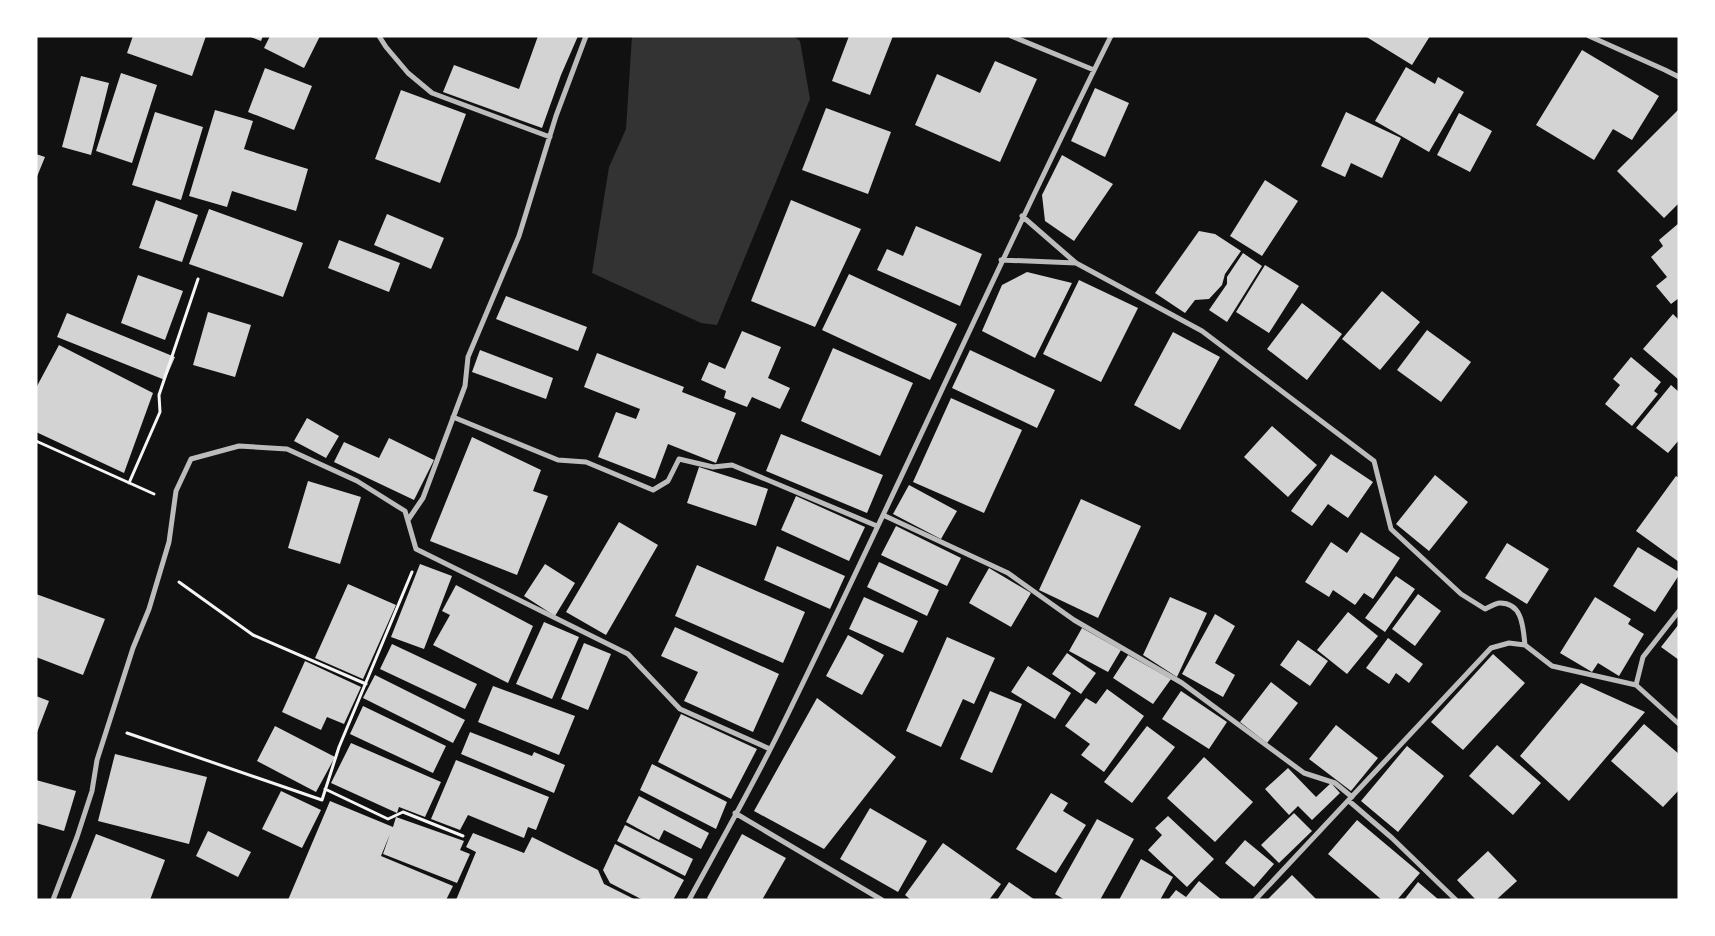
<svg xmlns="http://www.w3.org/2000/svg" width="1715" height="936" viewBox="0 0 1715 936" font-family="Inter,sans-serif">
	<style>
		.water { fill: #333 }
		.building { fill: #d3d3d3 }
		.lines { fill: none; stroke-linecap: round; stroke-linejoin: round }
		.path { stroke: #f5f5f5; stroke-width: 3 }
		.minor { stroke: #bcbcbc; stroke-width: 5 }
	</style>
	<rect width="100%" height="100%" fill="#111"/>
	<path class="water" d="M632,36H793L800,41L810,99L717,325L701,323L592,273L609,167L626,129Z"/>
	<path class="building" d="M133,36H206L192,76L127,53Z
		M248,36H263L261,41Z
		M270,36H320L304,68L264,48Z
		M538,36H578L561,75L542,128L443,92L454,65L519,89Z
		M849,36H893L870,95L832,81Z
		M1365,36H1430L1412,65Z
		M1582,50L1659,96L1632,140L1613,129L1594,160L1536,125Z
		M995,61L1037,79L1000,162L915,125L937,74L980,93Z
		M1406,67L1435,84L1438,77L1464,92L1429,152L1375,121Z
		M265,68L312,86L294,130L248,112Z
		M121,73L157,85L132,163L96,151Z
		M81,76L109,83L91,155L62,147Z
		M1095,88L1129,103L1105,157L1071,141Z
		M401,90L466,114L440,183L375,159Z
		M826,108L891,132L868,194L802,170Z
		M1679,109V203L1664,218L1617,171Z
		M215,110L253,121L244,149L308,169L296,211L232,191L227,207L189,196Z
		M155,112L203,127L181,200L132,185Z
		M1346,112L1401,138L1382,178L1351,163L1345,177L1321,166Z
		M1459,113L1492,131L1470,172L1437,155Z
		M36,154L45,157L36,179Z
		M1062,155L1113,184L1074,241L1045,221L1042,195Z
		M1265,180L1298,201L1262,256L1230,236Z
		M156,200L198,215L182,262L139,248Z
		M791,200L861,229L815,327L751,301Z
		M209,209L303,243L283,297L189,264Z
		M387,214L444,238L431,269L374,245Z
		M1679,223V298L1671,304L1656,286L1667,277L1651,257L1663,246L1659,240Z
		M916,226L982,254L960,306L877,270L887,249L903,256Z
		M1199,231L1215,234L1241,251L1225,274L1222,285L1209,299L1195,300L1185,313L1155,293Z
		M339,240L400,263L389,292L328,268Z
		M1243,253L1262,266L1227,322L1209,310L1227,284V277Z
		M1265,265L1299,286L1269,333L1236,312Z
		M1027,272L1072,283L1035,358L982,331L1002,285Z
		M849,274L957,324L930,380L822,330Z
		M138,275L183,291L165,340L121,323Z
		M1079,280L1138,308L1101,382L1043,354Z
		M1382,291L1420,322L1380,370L1342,339Z
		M506,296L587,327L578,351L496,319Z
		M1302,303L1342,334L1307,380L1267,349Z
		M208,312L251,325L235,377L193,365Z
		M67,313L175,357L165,380L57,337Z
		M1673,314L1679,320V380L1643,349Z
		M1427,330L1471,362L1441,402L1397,370Z
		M742,331L781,347L768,378L790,388L780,409L752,397L747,407L724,398L726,391L701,380L709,362L725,369Z
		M1173,332L1220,357L1180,430L1134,405Z
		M59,345L153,393L124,473L36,432V388Z
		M833,348L913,383L880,456L801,421Z
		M480,350L553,378L546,399L472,372Z
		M970,350L1055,390L1037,428L952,388Z
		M597,353L684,387L682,392L736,413L716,463L668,444L655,479L598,457L616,412L636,419L640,409L584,387Z
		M1631,357L1661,382L1654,391L1658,394L1632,426L1605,404L1620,385L1613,379Z
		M1671,385L1679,392V440L1668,453L1636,428Z
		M951,398L1022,430L984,513L913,482Z
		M307,418L339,436L326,458L294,441Z
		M1272,426L1317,465L1288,497L1244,457Z
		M781,434L883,475L867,513L766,471Z
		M472,437L541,470L533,491L548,496L517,575L430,541Z
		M389,438L434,460L414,500L334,462L344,442L379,458Z
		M1331,454L1373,482L1348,518L1328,504L1312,526L1291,511Z
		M699,467L768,489L756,526L687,503Z
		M1435,475L1468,502L1429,551L1396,524Z
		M1676,476L1679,478V562L1636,531Z
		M308,481L361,497L340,564L288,548Z
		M909,485L957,511L941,539L893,514Z
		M796,496L865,527L849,561L781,530Z
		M1081,499L1141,526L1098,618L1039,590Z
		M619,522L658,545L606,635L566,612Z
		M896,526L961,558L947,586L881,555Z
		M1361,532L1400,558L1373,599L1364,593L1355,605L1333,590L1329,597L1305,582L1331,542L1347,553Z
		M1507,543L1549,569L1527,604L1485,578Z
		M777,546L845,576L830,609L764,580Z
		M1638,547L1679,572V575L1655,612L1613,586Z
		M879,562L939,590L927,616L867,587Z
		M420,564L452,576L424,649L391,637Z
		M545,564L575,583L555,616L524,596Z
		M697,565L805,612L783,663L675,616Z
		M989,568L1031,593L1011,627L969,603Z
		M1396,576L1415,589L1385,632L1365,618Z
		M348,584L396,605L363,679L315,658Z
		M456,585L533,626L508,683L433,645L450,615L442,611Z
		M36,594L105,619L83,675L36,657Z
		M1418,594L1441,611L1415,646L1392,629Z
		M864,597L918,621L903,653L849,629Z
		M1170,597L1207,613L1177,677L1143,655Z
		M1595,597L1631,619L1628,624L1644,634L1619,676L1598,663L1592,672L1560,653Z
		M1348,612L1378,636L1347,674L1317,650Z
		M1215,614L1235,626L1215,663L1235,675L1223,697L1182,674Z
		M544,622L579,637L552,699L516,684Z
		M1679,624V660L1661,647Z
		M675,627L779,674L753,732L684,701L698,672L661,656Z
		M1082,628L1121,650L1108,672L1069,651Z
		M848,635L884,655L862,695L826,676Z
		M947,637L995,658L974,704L963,699L941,747L906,731Z
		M1388,638L1423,664L1409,683L1396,673L1389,684L1366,668Z
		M1298,640L1328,661L1310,686L1280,665Z
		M584,643L611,654L588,710L561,699Z
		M392,644L477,684L465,709L380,669Z
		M1067,653L1096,673L1081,694L1052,674Z
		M1493,654L1525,683L1463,750L1431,722Z
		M1128,655L1171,679L1153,704L1113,678Z
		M305,661L361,687L344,724L327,717L321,730L282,712Z
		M1028,666L1071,693L1055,719L1011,692Z
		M375,675L465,720L453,743L363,698Z
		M1271,682L1298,703L1267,743L1240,722Z
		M1581,683L1645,712L1569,801L1520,756Z
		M493,686L575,716L559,755L478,722Z
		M1107,689L1144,716L1104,772L1081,755L1090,744L1065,726L1086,698L1096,704Z
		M990,691L1022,704L992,773L960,759Z
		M1181,691L1227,722L1209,749L1162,719Z
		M36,696L49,701L36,735Z
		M817,698L896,757L824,849L754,811Z
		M363,706L446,746L433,773L350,734Z
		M681,714L757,749L731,799L658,762Z
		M1644,724L1679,754V790L1663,807L1611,761Z
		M1336,725L1378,758L1351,791L1309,759Z
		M275,726L335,757L316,792L257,761Z
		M1147,726L1175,747L1132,803L1104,782Z
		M470,732L532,756L534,752L565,765L554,793L461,754Z
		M351,743L441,782L425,817L399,807L397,813L331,783Z
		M1497,745L1541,783L1513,815L1469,776Z
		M1407,746L1444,776L1398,832L1361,801Z
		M115,754L207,777L189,844L98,821Z
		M1204,757L1253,802L1215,842L1167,798Z
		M456,760L549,797L536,830L528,827L524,838L468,815L460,830L431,819Z
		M652,764L727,802L716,829L640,790Z
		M1288,768L1316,797L1331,783L1340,793L1312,820L1298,806L1289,815L1265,789Z
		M36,780L76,791L64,831L36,823Z
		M281,791L321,810L302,848L262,829Z
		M1051,793L1068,803L1063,811L1086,825L1056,873L1016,849Z
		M639,796L709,833L701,849L664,830L659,840L626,822Z
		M330,801L393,827L396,817L464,841L460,850L470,854L457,883L383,854L390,834L381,856L453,886L446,900H288Z
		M870,808L927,841L898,892L840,859Z
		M1294,813L1312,831L1279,863L1261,845Z
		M1168,816L1214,859L1187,887L1148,850L1162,835L1155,828Z
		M1097,819L1134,839L1100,900H1065L1055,894Z
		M1357,820L1420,873L1397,900H1382L1328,854Z
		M625,825L693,859L685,876L617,841Z
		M208,831L251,852L238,877L196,856Z
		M473,833L524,853L532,837L598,870L604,884L636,900H456L476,852L466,847Z
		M96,834L165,860L150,900H70Z
		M742,834L786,858L762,900H710L707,898Z
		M1245,840L1274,864L1254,887L1225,863Z
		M943,843L1001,884L989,900H911L905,895Z
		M615,844L684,880L673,900H643L610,883L603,870Z
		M1488,851L1517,881L1496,900H1476L1457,880Z
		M1141,859L1173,877L1160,900H1119Z
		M1292,875L1317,900H1267Z
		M1199,881L1222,900H1168L1176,890L1186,897Z
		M1009,882L1035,900H997Z
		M1418,882L1439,900H1404Z"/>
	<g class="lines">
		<path class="path" d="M36,441L154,494
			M129,483L160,412L159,395L198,279
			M179,582L253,635L366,684
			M127,733L322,800L339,747L412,572
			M325,789L388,819L403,812L463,836"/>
		<path class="minor" d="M379,36L386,47L408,73L432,93L550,137
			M1011,36L1094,70
			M1589,36L1665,70L1679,77
			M1022,216L1076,263
			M1001,260L1076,263L1202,331L1374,461L1391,529L1461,594L1485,609C1489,607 1496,603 1500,603C1523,603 1523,628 1525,645L1552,666L1636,685L1679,724
			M453,417L558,460L586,462L653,490L668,481L679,459L713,467L732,465L877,526
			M883,515L1008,573L1074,620L1182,683L1304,773L1335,783L1352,797
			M408,520L423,498L465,386L468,357L519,236L556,116L586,36
			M1636,685L1643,657L1679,611
			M1349,801L1392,838L1456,900
			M735,813L882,900
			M53,900L77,837L92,791L97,760L133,648L149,609L169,542L176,491L191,459L239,446L287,449L357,481L405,511L416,549L628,654L680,709L770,749
			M689,900C719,845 750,790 778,734C892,503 996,267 1111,36
			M1255,900L1491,648L1509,643L1525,645"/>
	</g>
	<rect width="1715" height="936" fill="none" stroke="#ffffff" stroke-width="75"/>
</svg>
